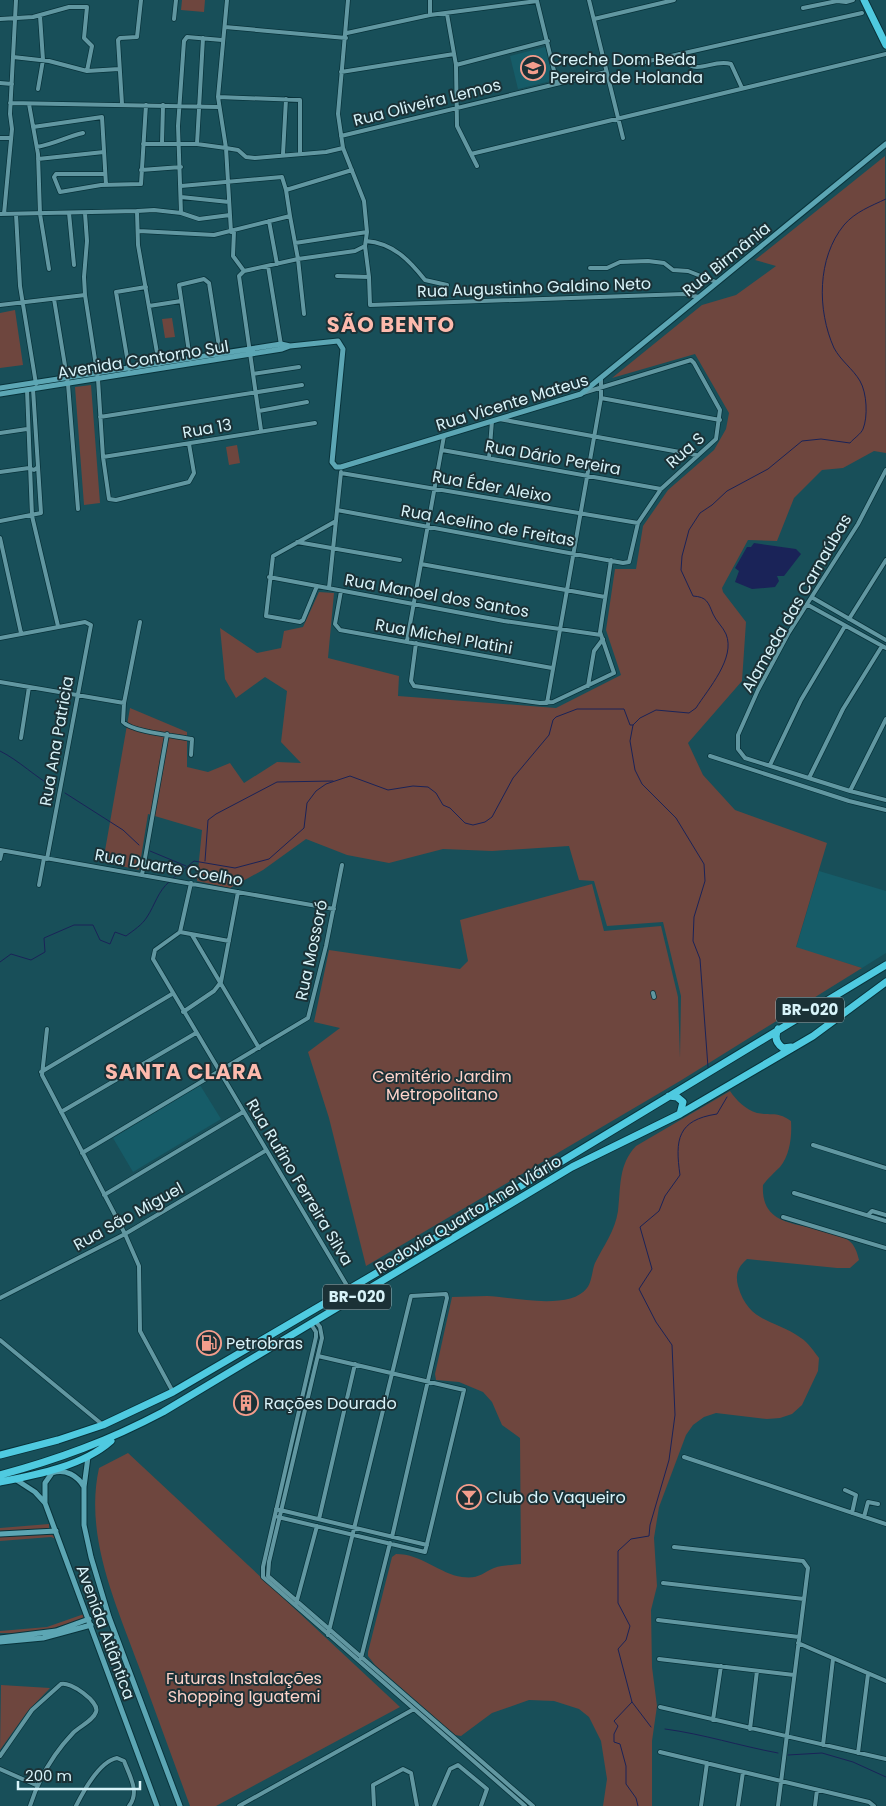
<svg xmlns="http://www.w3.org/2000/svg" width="886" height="1806" viewBox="0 0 886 1806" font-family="Poppins,sans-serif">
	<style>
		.built { fill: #165c68 }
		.green { fill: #6e463e }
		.water { fill: #1a2358 }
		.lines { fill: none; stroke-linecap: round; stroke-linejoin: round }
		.stream { stroke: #1a2358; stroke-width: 1 }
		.street-casing { stroke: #08333b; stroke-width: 5.5 }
		.secondary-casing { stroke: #08333b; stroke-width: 7 }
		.highway-casing { stroke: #08333b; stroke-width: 9 }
		.street { stroke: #6197a1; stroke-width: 4 }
		.secondary { stroke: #5ca6b4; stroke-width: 5 }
		.highway { stroke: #4fcae0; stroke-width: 7 }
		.labels { text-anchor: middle; stroke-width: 4; stroke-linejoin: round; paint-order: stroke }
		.shield { fill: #1b3136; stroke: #9fb9be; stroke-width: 1 }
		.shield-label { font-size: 15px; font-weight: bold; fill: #d8f3f9 }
		.poi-label { font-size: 16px; fill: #d8f3f9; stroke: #1b3136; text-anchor: start }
		.street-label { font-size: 16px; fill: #d8f3f9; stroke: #1b3136 }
		.park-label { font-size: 16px; fill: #fed3ca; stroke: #1b3136 }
		.district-label { font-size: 21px; font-weight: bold; letter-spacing: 1px; fill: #fdbaad; stroke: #1b3136 }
	</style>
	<rect width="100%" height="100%" fill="#184f59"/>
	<path class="built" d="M545,47L548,48L555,80L518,89L510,56Z
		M819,871L886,891V953L862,968L796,948Z
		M200,1085L221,1119L133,1172L113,1138Z"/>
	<path class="green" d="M182,0H205L204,12L181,10Z
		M885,156L886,453L874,451L843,468L822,470L794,498L777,541L748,540L722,588L723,592L746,622L742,681L688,743L703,775L735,810L827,843L796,947L862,968L680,1081L366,1266L329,1118L308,1052L340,1028L314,1022L329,950L460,969L468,961L460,920L592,884L604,931L661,926L678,997L680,1058L681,996L663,922L607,926L594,881L579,880L569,846L492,851L443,849L389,863L347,855L306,839L263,870L230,888L197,881L202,830L148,814L139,870L103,862L130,708L187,732V767L208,772L230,763L244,783L277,762L301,763L281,742L287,691L265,677L236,698L225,679L220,628L257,653L281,648L284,631L303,627L319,592L334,593L328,658L399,676L398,696L556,708L621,675L606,630L615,569H636L643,526L668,490L714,450L726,429L729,413L695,354L612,378L702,305L736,295L776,266L755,260Z
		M15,310L23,365L0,368V313Z
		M172,318L175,337L165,338L162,319Z
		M91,385L100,503L84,505L75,387Z
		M237,445L240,463L229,465L226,447Z
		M730,1091C736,1100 746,1110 757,1113C772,1116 777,1111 791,1121C792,1136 790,1155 780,1167C774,1173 768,1178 763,1185C760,1236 819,1219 848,1240C855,1245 857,1252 859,1260L850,1268H837L747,1259C738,1267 735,1274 738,1286C749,1324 775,1319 801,1338C809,1343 814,1352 819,1358L818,1371L802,1405L792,1414L780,1418L767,1419L716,1413L704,1417L693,1425L686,1435L659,1507L654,1538L657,1586L651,1610L652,1667L657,1706L652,1741V1806H603L607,1779L601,1741L589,1717L579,1709L554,1701L529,1700L492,1713L461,1736L455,1735L375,1665L368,1656V1652L392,1557L396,1554C422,1554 440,1574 462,1577C478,1579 481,1574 494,1568C502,1565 513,1565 521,1564L520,1438L502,1425L492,1402L483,1392L459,1382L436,1380L435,1374L452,1297C464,1297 476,1296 487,1296C511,1297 570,1311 587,1288C592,1282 592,1270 595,1263C604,1245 615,1231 618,1211C621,1187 618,1165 636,1146Z
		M128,1453L400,1707L216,1806H190C173,1760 156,1713 139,1667C116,1604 84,1536 99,1468Z
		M49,1524V1529L0,1532V1528Z
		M50,1534L55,1536L87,1618L36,1633H0V1631L47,1627L84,1614L56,1539L51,1537L0,1541V1537Z
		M1,1685L50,1688L27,1712L0,1750Z"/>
	<path class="water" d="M754,543L796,549L801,554L784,576H777L779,581L775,587L752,589L735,582L739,571L735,568L747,547H751Z"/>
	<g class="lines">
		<path class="stream" d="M0,751C20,761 35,777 55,788
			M65,793L123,830L139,845
			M150,851L186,866
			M205,861L208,820L216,814L277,782L333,781
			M172,879L194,861L235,868L269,859L304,828L307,803L316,791L326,784L350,776L388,790L413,786L428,787L436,793L443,805L450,808L465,823L473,825L485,822L492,817L513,778L549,735L553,720L556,717L577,709H624L630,725H633
			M0,962L11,954L31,960L45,952L44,938L74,925H93L100,940L110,944L115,932L126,936C134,930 142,925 147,917C155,905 158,891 169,882
			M708,1067L700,959L693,941L694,917L705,881L704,864L676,818L642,784L635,770L630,741L633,725L640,718L656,710L689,713L696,708C708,689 736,658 726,634C723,627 716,621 713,614C708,602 707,597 693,596L681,570L682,556L689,530L700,513L712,505L727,491L768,469L802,441L821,439L850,443C853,439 861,434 863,429C868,417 867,393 860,381C853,369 841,361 834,348C817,310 817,258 844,225C855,212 871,206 886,199
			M632,1702L651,1727
			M665,1729C703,1734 740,1746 778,1753
			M788,1755L822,1753L853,1762L886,1777
			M638,1806L636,1798L626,1784V1766L620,1744L614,1742V1734L618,1726L614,1721L632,1702L618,1649L626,1640L630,1626L618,1603V1551L631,1539L649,1536L650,1525L669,1460L675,1415L672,1345L656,1322L639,1289L652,1269L640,1227L659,1211L665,1196L680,1175C675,1140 677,1120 717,1114L727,1097"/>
		<defs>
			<path id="street" d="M589,0L623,138
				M803,8L837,1L846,2L853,0
				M447,14L456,65L457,126L477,166
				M430,15V0
				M0,19L33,17L69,7H87L84,38L92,46L87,71
				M174,19L176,0
				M594,19L674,0
				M225,27L346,38
				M347,33L430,15L537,1L557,83
				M679,54C694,80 710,58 731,64L742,88
				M13,57L49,61L87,71L119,69
				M640,63L862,13
				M456,65L548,41
				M341,72L454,54
				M0,83L12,84
				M38,89L43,60L40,16
				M218,97L300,100V153
				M10,103L219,107
				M29,104L38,154L40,214L49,269
				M122,104L118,40L120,38L137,37L141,0
				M33,127L102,117L106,185
				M341,136L606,72
				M0,138H11
				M162,143L163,105
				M143,144H197L226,148L218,97L227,0
				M197,144L203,38
				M37,147C54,144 66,137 83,133
				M283,154L286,99
				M471,154L886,54
				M38,159L104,152
				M141,170L181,167
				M105,174H56L54,177L60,192L101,185L141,184L146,105
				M181,186L282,177L286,190
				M181,197L229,202
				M137,211L154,210L181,213L178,126L184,41L187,37L222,40
				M69,213L74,265
				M85,213L87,241L84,277L85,295L98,379L103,457L109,499L116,500L189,482L194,473L189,444
				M181,213L199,219L230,215
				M0,214L137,211L138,245L159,364
				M4,214L12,129L10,114L16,0
				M16,214L20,286L36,384
				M290,216L298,259L304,314
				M269,221L277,264
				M139,231L214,235L290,216L286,190L352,170
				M234,231L233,256L244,271
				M231,232L226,148L238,150L246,157L255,158L326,152L343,148
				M366,241C393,243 409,260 425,280L447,285
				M295,243L367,232
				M365,246L369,277
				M268,266L281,345
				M590,268H607L620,262L648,261L664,263L673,270L688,271L716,282
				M244,271L298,259L355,251L365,246L367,232L364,201L343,148L338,114L348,0
				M244,271L239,276L261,430
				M337,276L369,277L370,305L684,294L699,297
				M54,299L68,384L78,509
				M0,305L85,295
				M149,306L181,301
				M190,359L179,285L204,279L209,283L221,359
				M129,369L116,292L146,287
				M253,374L299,367
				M27,390L32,516L58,626
				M601,398L720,420
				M259,411L307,402
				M100,417L302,385
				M499,419L696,455
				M0,433L27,429
				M442,450L661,489
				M103,457L315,423
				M489,458L492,421
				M886,470L858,524L788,634L758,690L738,735V749L745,758L850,791L886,800
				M0,472L29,468L34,470L38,467
				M341,473L638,523
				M337,510L623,563L629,562L638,523L661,489L716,439L720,410L694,363L691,360L583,393
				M0,521L41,513L33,389
				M0,538L21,633
				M297,542L400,560
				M421,564L605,597
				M269,577L504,621L601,635
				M317,586L303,620L300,622L266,616L273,556L336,521
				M329,588L341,472
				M341,591L335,624L340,630L552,668
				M813,598L886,640
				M808,605L886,648
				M849,619L886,560
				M140,622L124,703L123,722C132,732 177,736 192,739L191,755
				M0,638L85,622L91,625L47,859
				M407,641L444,436
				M416,643L411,681L414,686L540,703L553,702L614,673L600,632L611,560
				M0,682L124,703
				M588,686L594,651L603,639
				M547,703L601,398V378
				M21,738L29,687
				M710,756L849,801L886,810
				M770,765L801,700L845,626
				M809,778L843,709L882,646
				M850,791L886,719
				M0,850L334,909
				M0,859L2,851
				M142,875L167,734
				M191,883L180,932L155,950L153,959L349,1289
				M39,885L44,858
				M180,932L229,941
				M192,935L259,1048
				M653,993L654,997
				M183,1012L214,991L221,982L238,892
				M47,1029L42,1075L125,1234L139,1266L140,1331L173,1392
				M41,1072L172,994
				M61,1112L196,1033
				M813,1145L886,1168
				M82,1153L308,1018L326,946L342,865
				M794,1193L886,1221
				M104,1195L243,1112
				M868,1215L872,1211L886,1215
				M783,1217L886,1248
				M0,1298L125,1234L265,1151
				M316,1322L320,1327L322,1338L269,1562L268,1576L533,1806
				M311,1324L316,1332V1337L263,1567V1577L525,1806
				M0,1340L103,1425
				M684,1457L886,1524
				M845,1490L856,1495L852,1513
				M276,1509L427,1545
				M278,1517L425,1552L464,1390L318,1356
				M864,1517L868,1502L878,1504
				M319,1519L355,1364
				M674,1547L803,1561L808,1568L778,1806
				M663,1583L804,1599
				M296,1604L317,1526
				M658,1620L799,1637
				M328,1635L411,1296L446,1294L447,1298L392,1537
				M798,1643L886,1681
				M361,1658L390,1543
				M659,1659L794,1675
				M660,1707L886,1759
				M713,1720L721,1666
				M750,1729L757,1671
				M823,1745L833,1659
				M660,1752L869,1802L874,1806
				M858,1753L868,1674
				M0,1756L32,1710L61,1684C70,1681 100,1702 96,1712C93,1721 80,1726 73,1733C53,1754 39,1778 30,1806
				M0,1769L36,1785
				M76,1806C83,1792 100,1761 117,1758L124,1761C130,1777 140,1792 129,1806
				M239,1806L414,1709
				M374,1806L373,1785L403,1769L411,1773L417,1806
				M434,1806L450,1769L458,1765L487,1789L481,1806
				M701,1806L707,1763
				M738,1806L743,1772
				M815,1806L817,1790"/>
			<path id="secondary" d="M0,388L281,344L290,346L338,341L343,349L332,462L336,467H341L581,394L886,144
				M0,394L282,349L290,346
				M88,1457L84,1487V1525L91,1557L109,1617L180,1806
				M15,1479L35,1492L45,1503L157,1806
				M45,1503V1483L52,1473C65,1468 78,1476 84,1487
				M0,1534L56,1531
				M0,1638L56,1631L89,1619
				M0,1642L43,1638L91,1625"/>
			<path id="highway" d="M864,0L886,45
				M778,1029C774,1037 776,1043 783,1048L791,1047
				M669,1096L677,1097L683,1102L680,1114
				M0,1455L58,1440L103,1425L173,1392L402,1258L886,965
				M0,1475C59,1459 108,1441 163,1412L572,1167L680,1114L813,1036L886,982
				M0,1482C36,1475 83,1466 111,1441"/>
		</defs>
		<use href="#street" class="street-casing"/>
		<use href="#secondary" class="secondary-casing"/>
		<use href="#highway" class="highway-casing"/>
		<use href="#street" class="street"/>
		<use href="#secondary" class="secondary"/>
		<use href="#highway" class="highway"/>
	</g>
	<defs>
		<symbol id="school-ring" viewBox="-11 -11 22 22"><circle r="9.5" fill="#1b3136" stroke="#f49d8c" stroke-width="1.5"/><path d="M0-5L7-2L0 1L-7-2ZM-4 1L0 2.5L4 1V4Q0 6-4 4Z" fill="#f49d8c"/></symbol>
		<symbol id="fuel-ring" viewBox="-11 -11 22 22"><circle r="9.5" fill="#1b3136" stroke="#f49d8c" stroke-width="1.5"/><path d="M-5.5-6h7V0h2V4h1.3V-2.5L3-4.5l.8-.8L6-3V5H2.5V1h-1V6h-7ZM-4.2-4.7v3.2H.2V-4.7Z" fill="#f49d8c"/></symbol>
		<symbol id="building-ring" viewBox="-11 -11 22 22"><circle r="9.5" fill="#1b3136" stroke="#f49d8c" stroke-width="1.5"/><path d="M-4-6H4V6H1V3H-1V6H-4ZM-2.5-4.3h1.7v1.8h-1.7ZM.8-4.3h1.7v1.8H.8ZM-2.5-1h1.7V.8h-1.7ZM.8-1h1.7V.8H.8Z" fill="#f49d8c"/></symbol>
		<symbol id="bar-ring" viewBox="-11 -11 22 22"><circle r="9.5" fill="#1b3136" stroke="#f49d8c" stroke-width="1.5"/><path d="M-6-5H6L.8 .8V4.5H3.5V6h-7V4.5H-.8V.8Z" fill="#f49d8c"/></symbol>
	</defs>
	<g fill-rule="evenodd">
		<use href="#school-ring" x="519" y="54" width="28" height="28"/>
		<use href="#fuel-ring" x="195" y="1329" width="28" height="28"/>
		<use href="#building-ring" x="232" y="1389" width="28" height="28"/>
		<use href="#bar-ring" x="455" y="1483" width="28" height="28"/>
	</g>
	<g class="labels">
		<g class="shield">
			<rect x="776" y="997.5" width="68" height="25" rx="4"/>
			<rect x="323" y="1284.5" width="68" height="25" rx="4"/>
		</g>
		<g class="shield-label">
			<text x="810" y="1015">BR-020</text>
			<text x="357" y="1302">BR-020</text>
		</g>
		<g class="poi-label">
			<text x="550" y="65">Creche Dom Beda<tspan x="550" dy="18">Pereira de Holanda</tspan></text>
			<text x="226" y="1349">Petrobras</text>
			<text x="264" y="1409">Rações Dourado</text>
			<text x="486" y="1503">Club do Vaqueiro</text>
		</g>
		<g class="street-label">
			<text transform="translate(427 102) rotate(-14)" y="6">Rua Oliveira Lemos</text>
			<text transform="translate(726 259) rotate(-39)" y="6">Rua Birmânia</text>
			<text transform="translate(534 287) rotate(-2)" y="6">Rua Augustinho Galdino Neto</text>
			<text transform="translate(143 359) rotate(-9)" y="6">Avenida Contorno Sul</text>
			<text transform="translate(512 402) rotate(-17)" y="6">Rua Vicente Mateus</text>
			<text transform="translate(207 428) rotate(-10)" y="6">Rua 13</text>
			<text transform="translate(685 450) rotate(-41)" y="6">Rua S</text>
			<text transform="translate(553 457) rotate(10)" y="6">Rua Dário Pereira</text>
			<text transform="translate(492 486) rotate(10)" y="6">Rua Éder Aleixo</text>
			<text transform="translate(488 525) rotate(10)" y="6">Rua Acelino de Freitas</text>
			<text transform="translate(437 595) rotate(10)" y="6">Rua Manoel dos Santos</text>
			<text transform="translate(796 603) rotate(-60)" y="6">Alameda das Carnaúbas</text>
			<text transform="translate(444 636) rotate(10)" y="6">Rua Michel Platini</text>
			<text transform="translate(56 741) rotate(-80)" y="6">Rua Ana Patricia</text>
			<text transform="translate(169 867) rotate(10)" y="6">Rua Duarte Coelho</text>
			<text transform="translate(311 950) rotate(-78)" y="6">Rua Mossoró</text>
			<text transform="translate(300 1182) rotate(59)" y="6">Rua Rufino Ferreira Silva</text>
			<text transform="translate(468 1214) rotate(-31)" y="6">Rodovia Quarto Anel Viário</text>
			<text transform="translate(128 1216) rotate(-29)" y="6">Rua São Miguel</text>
			<text transform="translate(106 1632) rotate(70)" y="6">Avenida Atlântica</text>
		</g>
		<g class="park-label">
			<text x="442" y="1082">Cemitério Jardim<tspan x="442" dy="18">Metropolitano</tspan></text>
			<text x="244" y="1684">Futuras Instalações<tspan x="244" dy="18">Shopping Iguatemi</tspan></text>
		</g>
		<g class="district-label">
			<text x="391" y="332">SÃO BENTO</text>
			<text x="184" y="1079">SANTA CLARA</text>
		</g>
	</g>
	<path d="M18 1781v8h122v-8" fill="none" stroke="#d8f3f9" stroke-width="2.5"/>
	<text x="25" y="1781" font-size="15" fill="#d8f3f9" stroke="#1b3136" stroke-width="4" paint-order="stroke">200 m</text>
</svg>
